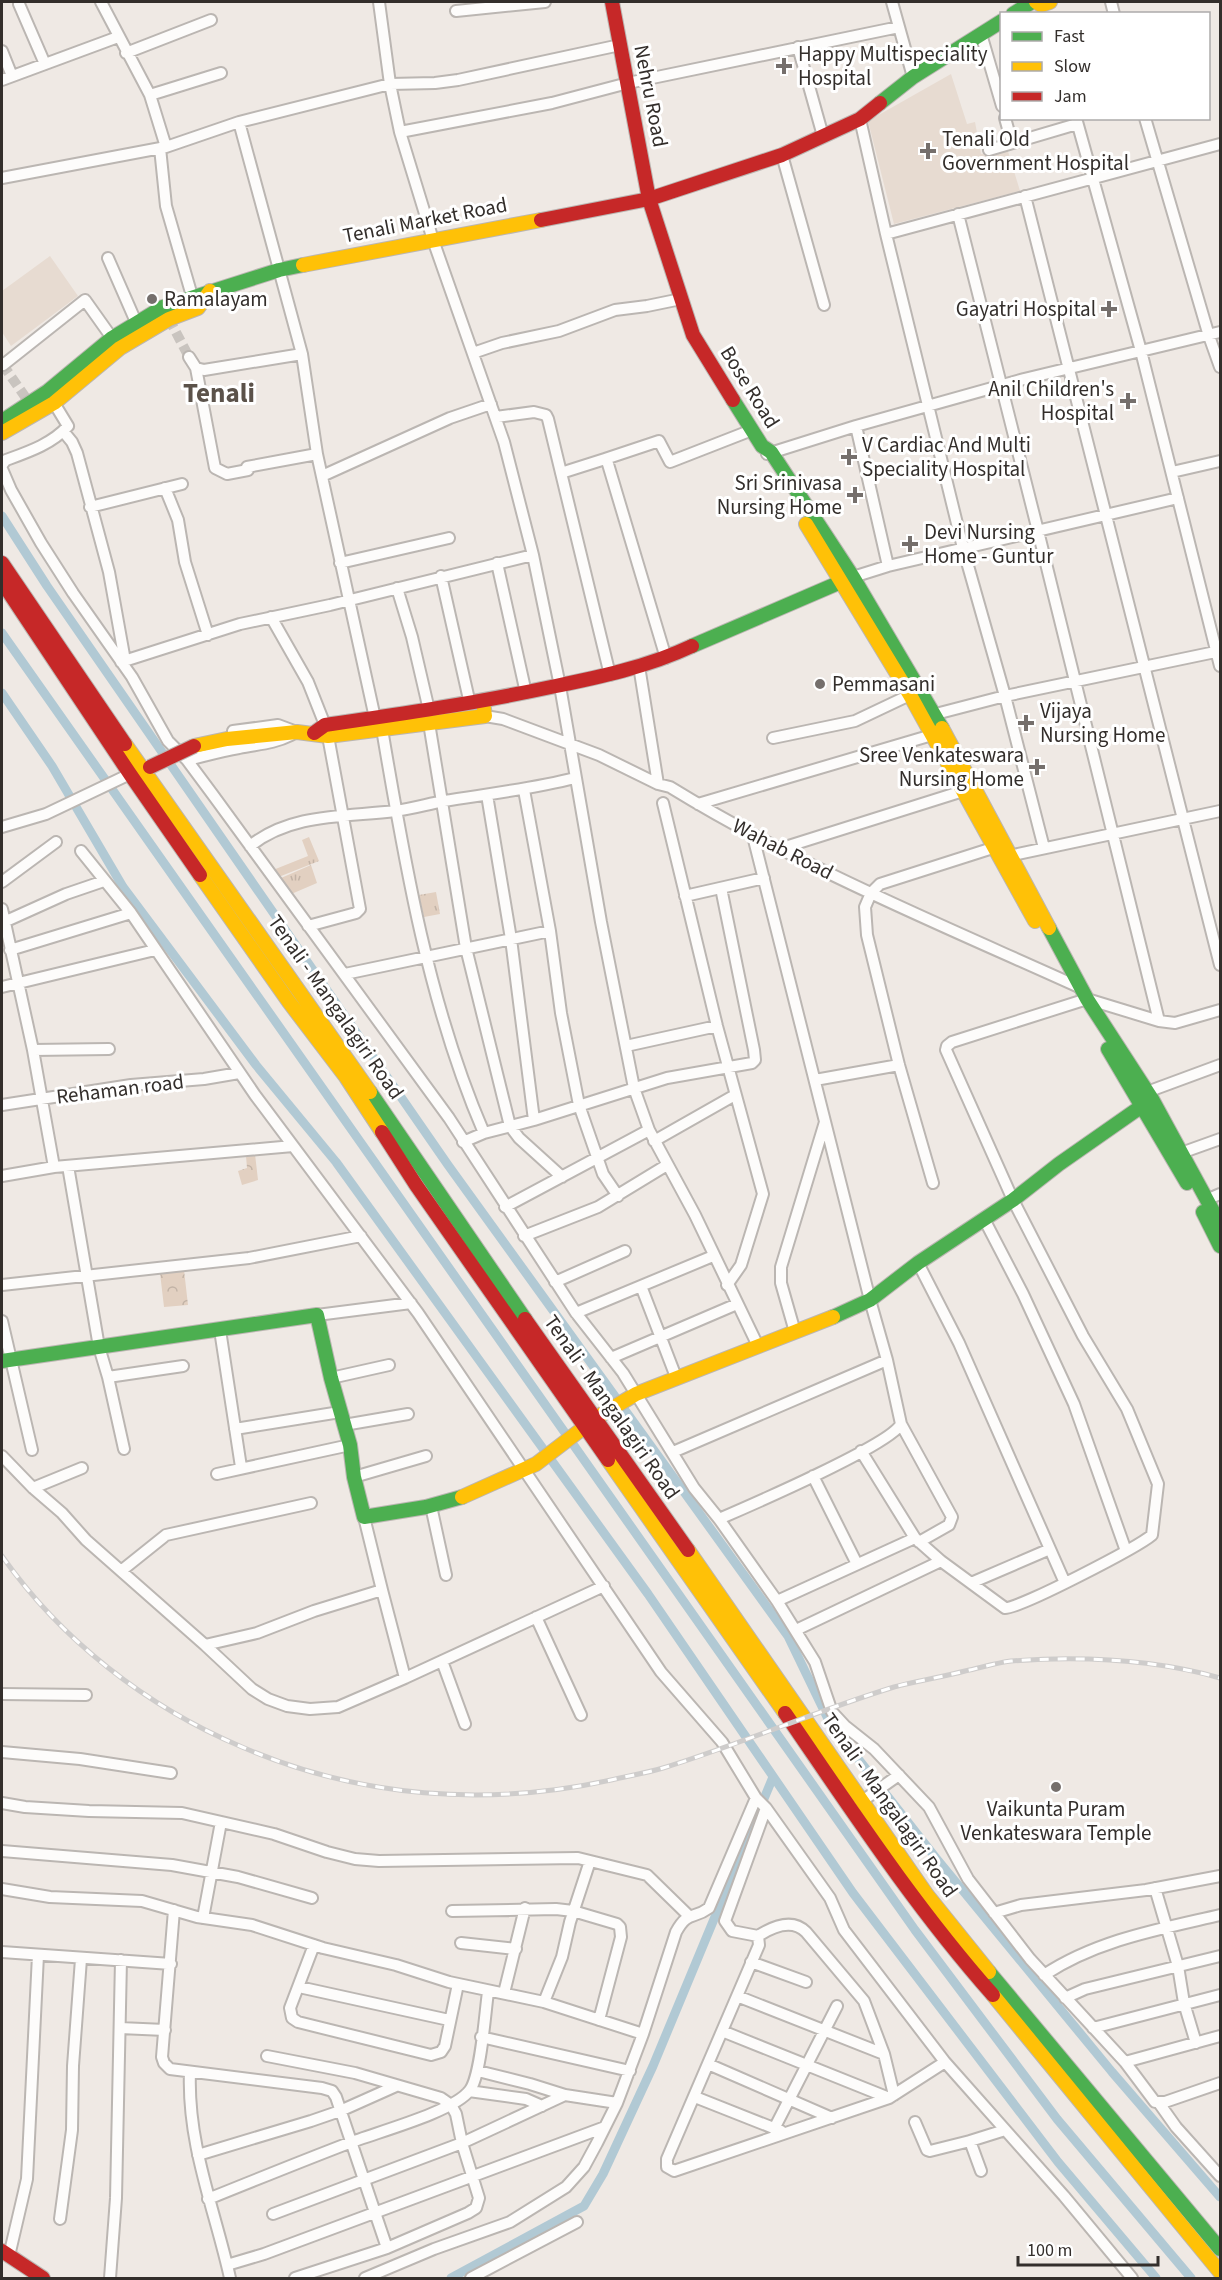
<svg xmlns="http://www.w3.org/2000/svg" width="1222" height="2280" viewBox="0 0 1222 2280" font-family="'Source Sans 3',sans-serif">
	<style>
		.built { fill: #e7dbd1 }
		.forest { fill: url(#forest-crowns) }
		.park { fill: url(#park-tufts) }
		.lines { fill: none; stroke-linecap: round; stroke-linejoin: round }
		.canal { stroke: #b1c9d4; stroke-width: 9 }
		.street-tunnel { stroke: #c9c4bf; stroke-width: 10; stroke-dasharray: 10 5; stroke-linecap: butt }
		.street-casing { stroke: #bbb6b2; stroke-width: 14 }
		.fast-casing { stroke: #bbb6b2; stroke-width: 16 }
		.slow-casing { stroke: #bbb6b2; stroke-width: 16 }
		.jam-casing { stroke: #bbb6b2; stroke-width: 16 }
		.street { stroke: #fdfcfb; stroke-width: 10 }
		.fast { stroke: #4caf50; stroke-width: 14 }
		.slow { stroke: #ffc107; stroke-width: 14 }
		.jam { stroke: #c62828; stroke-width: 14 }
		.rail-casing { stroke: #cecccb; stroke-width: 5 }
		.rail { stroke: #fff; stroke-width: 3; stroke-dasharray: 9; stroke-linecap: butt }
		.jam-bridge-casing { stroke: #bbb6b2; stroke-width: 16; stroke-linecap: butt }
		.jam-bridge { stroke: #c62828; stroke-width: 14 }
		.poi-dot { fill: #756f6c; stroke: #fff; stroke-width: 2 }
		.labels { text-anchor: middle; stroke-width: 6; stroke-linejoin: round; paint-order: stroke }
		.poi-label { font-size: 21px; fill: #332e2b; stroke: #fff; text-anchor: start }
		.street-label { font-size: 21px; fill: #332e2b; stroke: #fff }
		.district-label { font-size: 27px; font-weight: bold; fill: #5b524a; stroke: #fff }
	</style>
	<defs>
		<pattern id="forest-crowns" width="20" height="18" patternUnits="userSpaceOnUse" patternTransform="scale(1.5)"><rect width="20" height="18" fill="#e2d0c1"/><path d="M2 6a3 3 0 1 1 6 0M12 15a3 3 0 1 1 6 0" fill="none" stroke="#c2b3a6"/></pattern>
		<pattern id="park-tufts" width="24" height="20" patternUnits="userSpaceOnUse" patternTransform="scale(1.5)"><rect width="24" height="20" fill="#e2d0c1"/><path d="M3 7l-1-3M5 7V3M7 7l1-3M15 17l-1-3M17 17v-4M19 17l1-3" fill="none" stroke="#c2b3a6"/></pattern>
	</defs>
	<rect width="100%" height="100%" fill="#efe9e4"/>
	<path class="built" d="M951,74L967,124L975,122L981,154L1007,148L1020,191L894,224L868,121Z
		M50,256L78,296L11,346L2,332V291Z"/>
	<path class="forest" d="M255,1154L258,1180L242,1185L238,1171L247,1168L246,1156Z
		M184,1270L188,1305L164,1307L160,1273Z"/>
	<path class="park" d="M309,837L319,861L276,878L273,870L308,856L302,840Z
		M311,865L317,883L289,895L281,878Z
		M436,892L440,914L424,917L419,895Z"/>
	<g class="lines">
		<path class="canal" d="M2,516L47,586L448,1165L788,1636L830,1723L936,1858L1112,2072L1220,2197
			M2,633L915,1930L1057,2119L1191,2278
			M2,693L52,766L123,887L256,1065L336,1162L648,1594L853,1893L1058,2162L1156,2278
			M451,2278L584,2206L603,2174L653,2066L773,1777"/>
		<path class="street-tunnel" d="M169,319L189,357
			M3,365L26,398"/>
		<defs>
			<path id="street" d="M101,2L150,95L166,147
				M379,2L390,84L400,132L433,240L504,442L533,555L560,686L601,922L634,1088L649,1130L695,1215L758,1346
				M892,2L899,27
				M1111,2L1114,14
				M19,4L45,64
				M456,11L545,2
				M981,34L1002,106
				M798,47L823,136
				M2,51L12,76
				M126,53L211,20
				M2,80L118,37
				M150,95L221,73
				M1005,118L1012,143
				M1076,118L1141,351L1220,666
				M1145,118L1209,336L1220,367
				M860,119L886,234L963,548L1005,696L1044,848
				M239,122L302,354L317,454L375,718
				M400,132L552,103L628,83L899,27L913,77
				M160,148L166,206L192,296
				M989,150L1077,124
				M782,155L824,305
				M2,178L166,147L239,122L390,84L435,83L458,80L620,45
				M1025,196L1220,965
				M958,214L1038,531L1159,1021
				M886,234L1220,144
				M108,258L136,322
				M473,353L502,343L559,331L615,310L647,306L681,299
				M189,357L196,368L204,370L302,354
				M2,363L3,365L85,300L112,338
				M196,368L215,468L227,474L248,470
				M496,417L534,412L546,415L548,419L610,675
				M856,426L888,566
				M63,431L72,442L77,453L109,572L125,661
				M767,454L856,426L1024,379L1220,332
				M605,459L659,441L670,462L752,430
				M2,465L6,460C28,452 52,444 68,426L54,403
				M247,467L317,454
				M2,469L11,490L41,543L73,593L132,677L168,741L187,760L213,795L449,1118L576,1313L623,1373L694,1488L719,1519L777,1601L815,1662L832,1712L845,1726L874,1749L929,1807L968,1879L1030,1959L1125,2062L1155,2102H1165L1220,2083
				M1172,472L1220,461
				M561,473L605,459L608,464L666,658
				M322,476L450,418L491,404
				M165,488L178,520L185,562L208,635
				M90,507L182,484
				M340,563L449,538
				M497,563L526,693
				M441,576L470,704
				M853,577L888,566L1178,498
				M397,588L412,637L429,710
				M271,617L308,682L325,725
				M121,662L240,624L330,605L533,555
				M639,666L658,784
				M485,716L503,719L599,755L658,784L670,787C800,867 942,925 1081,988
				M928,716L1005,696L1220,651
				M429,723L466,948L510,1126L519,1138L562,1177
				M382,729C405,865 429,1006 484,1133
				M233,731L278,725L294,731
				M773,738L855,721L914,693
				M187,760C204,756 221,751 239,748C258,744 273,744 291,735
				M524,790L550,931L561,1013L579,1105L603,1174L618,1196
				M487,795L511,939L534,1120
				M663,803L717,1026L763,1194L741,1265L727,1285
				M698,804L932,735
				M2,827L46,814L130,774
				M250,846C291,813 345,817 395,811C411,809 428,804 444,801C488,794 532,789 575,778
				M779,849L963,791
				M81,851L131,913L255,1095L418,1313L661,1672L722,1742L756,1798L766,1808L830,1898L844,1930L945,2062L1064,2196L1132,2278
				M1004,857L1220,811
				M2,882L56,842
				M685,896L764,878
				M2,909L33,1050L54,1167
				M4,922L66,894L104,881
				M308,926L356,913L360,909L328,736
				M10,950L131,913
				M345,974L550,931
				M2,987L155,950
				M626,1046L717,1026
				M33,1050L109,1049
				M815,1080L899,1065
				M1147,1092L1220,1065
				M2,1105L131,1085L204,1079L239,1073
				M654,1141L735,1095
				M463,1142L484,1133L534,1120L667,1078L752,1063L755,1060L754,1050L721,888
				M1181,1153L1220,1139
				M68,1166L99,1347L108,1377L124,1449
				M2,1176L54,1167L293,1146
				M933,1183L899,1065L867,935L865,907L871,893L880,884L999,846
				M1206,1200L1220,1194
				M505,1207L649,1130
				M984,1219L1023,1294L1074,1404L1126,1551
				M524,1236L598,1207L667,1165
				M918,1263L959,1343L1065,1583
				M555,1282L625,1251
				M2,1285L249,1258L361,1236
				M641,1286L676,1377
				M576,1313L713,1256
				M317,1315L411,1303
				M2,1321L32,1450
				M220,1330L241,1467
				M795,1332L781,1283V1267L825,1122
				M611,1358L737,1304
				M108,1377L183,1366
				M331,1378L389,1365
				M901,1424L952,1517L949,1525L919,1542
				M344,1425L408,1414
				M235,1429L340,1412
				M861,1451L915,1538L941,1561L1005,1608C1019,1609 1138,1547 1152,1535L1158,1484L1127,1409L1083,1336L1013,1200L946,1050L947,1046L952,1042L1087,999L1159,1021L1175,1023L1220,1010
				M673,1452L887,1360
				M2,1456L33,1488L62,1513L86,1540L205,1645L257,1633L314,1611L382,1590L364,1517
				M217,1474L350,1445
				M813,1476L857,1564
				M354,1477L426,1456
				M33,1488L82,1468
				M431,1506L446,1575
				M719,1519C749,1506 890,1445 901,1424L887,1360L870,1300L753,836
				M121,1571L166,1535L311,1503
				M971,1583L1050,1549
				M382,1590L405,1678
				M777,1601L915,1538
				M536,1617L581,1715
				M796,1630L941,1561
				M205,1645L252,1689L268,1699L287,1706L310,1709L338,1707L405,1678L604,1586
				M442,1661L465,1724
				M2,1694L86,1695
				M2,1752L80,1759L171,1773
				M2,1803L25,1807L89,1811L182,1813L274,1834L327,1852L355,1859L379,1861L578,1858L647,1875L689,1916
				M858,1804L899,1775
				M766,1808L725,1921L732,1931L758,1936L759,1945L667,2159V2167L674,2171L889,2098L945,2062
				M2,1851L172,1865L238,1877L312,1898
				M1155,1888L1178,1966L1184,2003L1196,2043
				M2,1889L50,1897L142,1901L197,1917L252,1925L323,1948L396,1965L449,1982L544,2002L643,2034L617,2103L597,2143L584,2167L566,2187L510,2222L434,2249L365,2278
				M174,1910L162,2057L164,2063L170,2069L322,2088L332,2091L336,2097L387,2248
				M452,1911L556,1909L573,1911L617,1924L620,1927L621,1937L599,2020
				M994,1913L1021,1905L1146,1890L1220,1876
				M203,1918L221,1822
				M758,1936C772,1927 792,1918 806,1932L864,2001L884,2054L894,2095
				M461,1943L516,1949
				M314,1945L290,2008L292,2018L298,2022L431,2055L441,2052L445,2046L458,1984
				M2,1952L171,1964
				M751,1962L806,1982
				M1044,1975C1097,1940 1160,1929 1220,1915
				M299,1987L449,2020
				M504,1993L525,1908
				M737,1996L884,2054
				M1065,1998L1085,1989L1220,1956
				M544,2002L562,1957L570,1922L590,1861
				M120,2028L165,2030
				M1093,2028L1220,1995
				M722,2031L889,2098
				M643,2034L676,1932C688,1910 693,1920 709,1908L756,1798
				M481,2037L630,2071
				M267,2056L355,2073L441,2098L451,2105L456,2114L462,2143L479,2198L476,2208L468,2213L387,2248L295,2278
				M1125,2062L1220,2036
				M708,2064L832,2118
				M478,2071L530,2084L565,2095L617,2103
				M190,2072C187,2144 215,2210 230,2278
				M469,2091L526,2099L542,2106
				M695,2097L781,2131
				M1159,2103L1176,2127L1220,2176
				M915,2122L927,2150L930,2151L970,2141
				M774,2129L837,2006
				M198,2155L311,2121L340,2111L396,2086
				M981,2171L970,2141L1005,2130
				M208,2199C255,2180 302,2161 349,2143C377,2132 454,2112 470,2090C481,2075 485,2013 488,1992
				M273,2214L462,2143L565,2095
				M60,2219L72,2130L73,2066L81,1959
				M9,2256L27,2179L38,1955
				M227,2265L264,2254L605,2127
				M110,2278L116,2198L121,1960
				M471,2278L577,2222"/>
			<path id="fast" d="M1013,14L1032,2
				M880,103L913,77L1002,21
				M733,400L762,446L771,452L853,577L942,728
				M2,421L48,391L112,338L163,307L279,270L303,265
				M692,646L850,578
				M1049,928L1087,999L1152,1099L1220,1224
				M1108,1049L1187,1183
				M370,1092L525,1319
				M1203,1212L1220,1246
				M833,1317L870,1300L918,1263L1013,1200L1059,1164L1152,1099
				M2,1361L317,1315L331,1378L350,1445L354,1477L364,1517L426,1507L462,1497
				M989,1972L1220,2249"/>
			<path id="slow" d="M1036,2L1041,5L1050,2
				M303,265L541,220
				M2,433L54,403L120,348L169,319L198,308L210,291
				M806,524L910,695L1035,921
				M942,728L1049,928
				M125,744L370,1092
				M194,746L227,739L297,732L328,736L485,716L483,702
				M200,875L289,1002L346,1077L382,1132
				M608,1460L785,1713
				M462,1497L536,1464L599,1416L636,1394L833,1317
				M688,1550L927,1895L989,1972
				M993,1995L1220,2272"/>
			<path id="jam" d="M612,2L649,199L693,335L733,400
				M541,220L649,199L782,155L860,119L880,103
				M2,563L125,744
				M2,582L130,774L200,875
				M314,733L325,725C401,714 476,703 551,687C600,677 647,667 692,646
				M382,1132L416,1185L608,1460
				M525,1319L688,1550
				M785,1713C851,1809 915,1907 993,1995
				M2,2251L43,2278"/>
		</defs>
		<use href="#street" class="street-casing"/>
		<use href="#fast" class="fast-casing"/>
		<use href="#slow" class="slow-casing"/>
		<use href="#jam" class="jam-casing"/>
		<use href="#street" class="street"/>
		<use href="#fast" class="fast"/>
		<use href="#slow" class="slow"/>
		<use href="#jam" class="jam"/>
		<defs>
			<path id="rail" d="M2,1556C61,1640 147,1707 242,1747C360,1798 487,1807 611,1780C628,1776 646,1773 663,1768C741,1744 816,1711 894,1687C917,1681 942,1677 965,1671C980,1668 995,1663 1011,1661C1081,1656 1153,1659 1220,1678"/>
		</defs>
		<use href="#rail" class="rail-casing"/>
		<use href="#rail" class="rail"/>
		<defs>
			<path id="jam-bridge" d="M150,767L194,746"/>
		</defs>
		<use href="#jam-bridge" class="jam-bridge-casing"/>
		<use href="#jam-bridge" class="jam-bridge"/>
	</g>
	<g class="poi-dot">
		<path d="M781 57h6v6h6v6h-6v6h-6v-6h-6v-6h6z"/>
		<path d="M925 142h6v6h6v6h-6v6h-6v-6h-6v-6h6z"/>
		<circle cx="152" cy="299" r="6"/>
		<path d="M1106 300h6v6h6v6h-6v6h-6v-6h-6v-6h6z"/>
		<path d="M1125 392h6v6h6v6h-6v6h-6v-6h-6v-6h6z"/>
		<path d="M846 448h6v6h6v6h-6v6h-6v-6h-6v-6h6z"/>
		<path d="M852 486h6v6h6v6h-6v6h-6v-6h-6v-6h6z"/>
		<path d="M907 535h6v6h6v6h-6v6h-6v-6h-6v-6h6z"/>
		<circle cx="820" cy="684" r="6"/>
		<path d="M1023 714h6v6h6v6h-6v6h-6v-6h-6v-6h6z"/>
		<path d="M1034 758h6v6h6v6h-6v6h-6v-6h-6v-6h6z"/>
		<circle cx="1056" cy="1787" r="6"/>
	</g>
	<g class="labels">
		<g class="poi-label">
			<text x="798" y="61">Happy Multispeciality<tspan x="798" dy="24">Hospital</tspan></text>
			<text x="942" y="146">Tenali Old<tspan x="942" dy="24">Government Hospital</tspan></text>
			<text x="164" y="306">Ramalayam</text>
			<text x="1096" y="316" text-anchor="end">Gayatri Hospital</text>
			<text x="1114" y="396" text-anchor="end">Anil Children's<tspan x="1114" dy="24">Hospital</tspan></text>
			<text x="862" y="452">V Cardiac And Multi<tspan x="862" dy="24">Speciality Hospital</tspan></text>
			<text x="842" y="490" text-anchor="end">Sri Srinivasa<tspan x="842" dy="24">Nursing Home</tspan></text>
			<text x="924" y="539">Devi Nursing<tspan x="924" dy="24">Home - Guntur</tspan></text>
			<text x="832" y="691">Pemmasani</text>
			<text x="1040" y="718">Vijaya<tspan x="1040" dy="24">Nursing Home</tspan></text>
			<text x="1024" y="762" text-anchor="end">Sree Venkateswara<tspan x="1024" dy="24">Nursing Home</tspan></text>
			<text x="1056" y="1816" text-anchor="middle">Vaikunta Puram<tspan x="1056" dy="24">Venkateswara Temple</tspan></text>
		</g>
		<g class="street-label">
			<text transform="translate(651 96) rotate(79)" y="7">Nehru Road</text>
			<text transform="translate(425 220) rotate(-11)" y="7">Tenali Market Road</text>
			<text transform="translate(750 387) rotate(58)" y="7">Bose Road</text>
			<text transform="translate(783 849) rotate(27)" y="7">Wahab Road</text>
			<text transform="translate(336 1007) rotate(55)" y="7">Tenali - Mangalagiri Road</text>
			<text transform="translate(120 1089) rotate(-7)" y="7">Rehaman road</text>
			<text transform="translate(612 1407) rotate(55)" y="7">Tenali - Mangalagiri Road</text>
			<text transform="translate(890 1805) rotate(55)" y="7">Tenali - Mangalagiri Road</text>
		</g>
		<g class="district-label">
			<text x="219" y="402">Tenali</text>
		</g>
	</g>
	<rect width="1222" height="2280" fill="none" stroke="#332e2b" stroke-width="6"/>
	<rect x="1000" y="12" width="210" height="108" fill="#ffffff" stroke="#adabaa" stroke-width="1.5"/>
	<rect x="1012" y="32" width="30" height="9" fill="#4caf50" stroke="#adabaa" stroke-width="1.5"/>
	<text x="1054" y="42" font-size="18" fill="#332e2b">Fast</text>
	<rect x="1012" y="62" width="30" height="9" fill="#ffc107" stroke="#adabaa" stroke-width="1.5"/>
	<text x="1054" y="72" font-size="18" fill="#332e2b">Slow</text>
	<rect x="1012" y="92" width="30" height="9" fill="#c62828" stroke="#adabaa" stroke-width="1.5"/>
	<text x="1054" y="102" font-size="18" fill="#332e2b">Jam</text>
	<path d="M1018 2256v9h140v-9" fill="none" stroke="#332e2b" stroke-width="3"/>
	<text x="1027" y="2256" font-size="18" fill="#332e2b" stroke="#ffffff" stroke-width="4.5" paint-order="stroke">100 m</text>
</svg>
